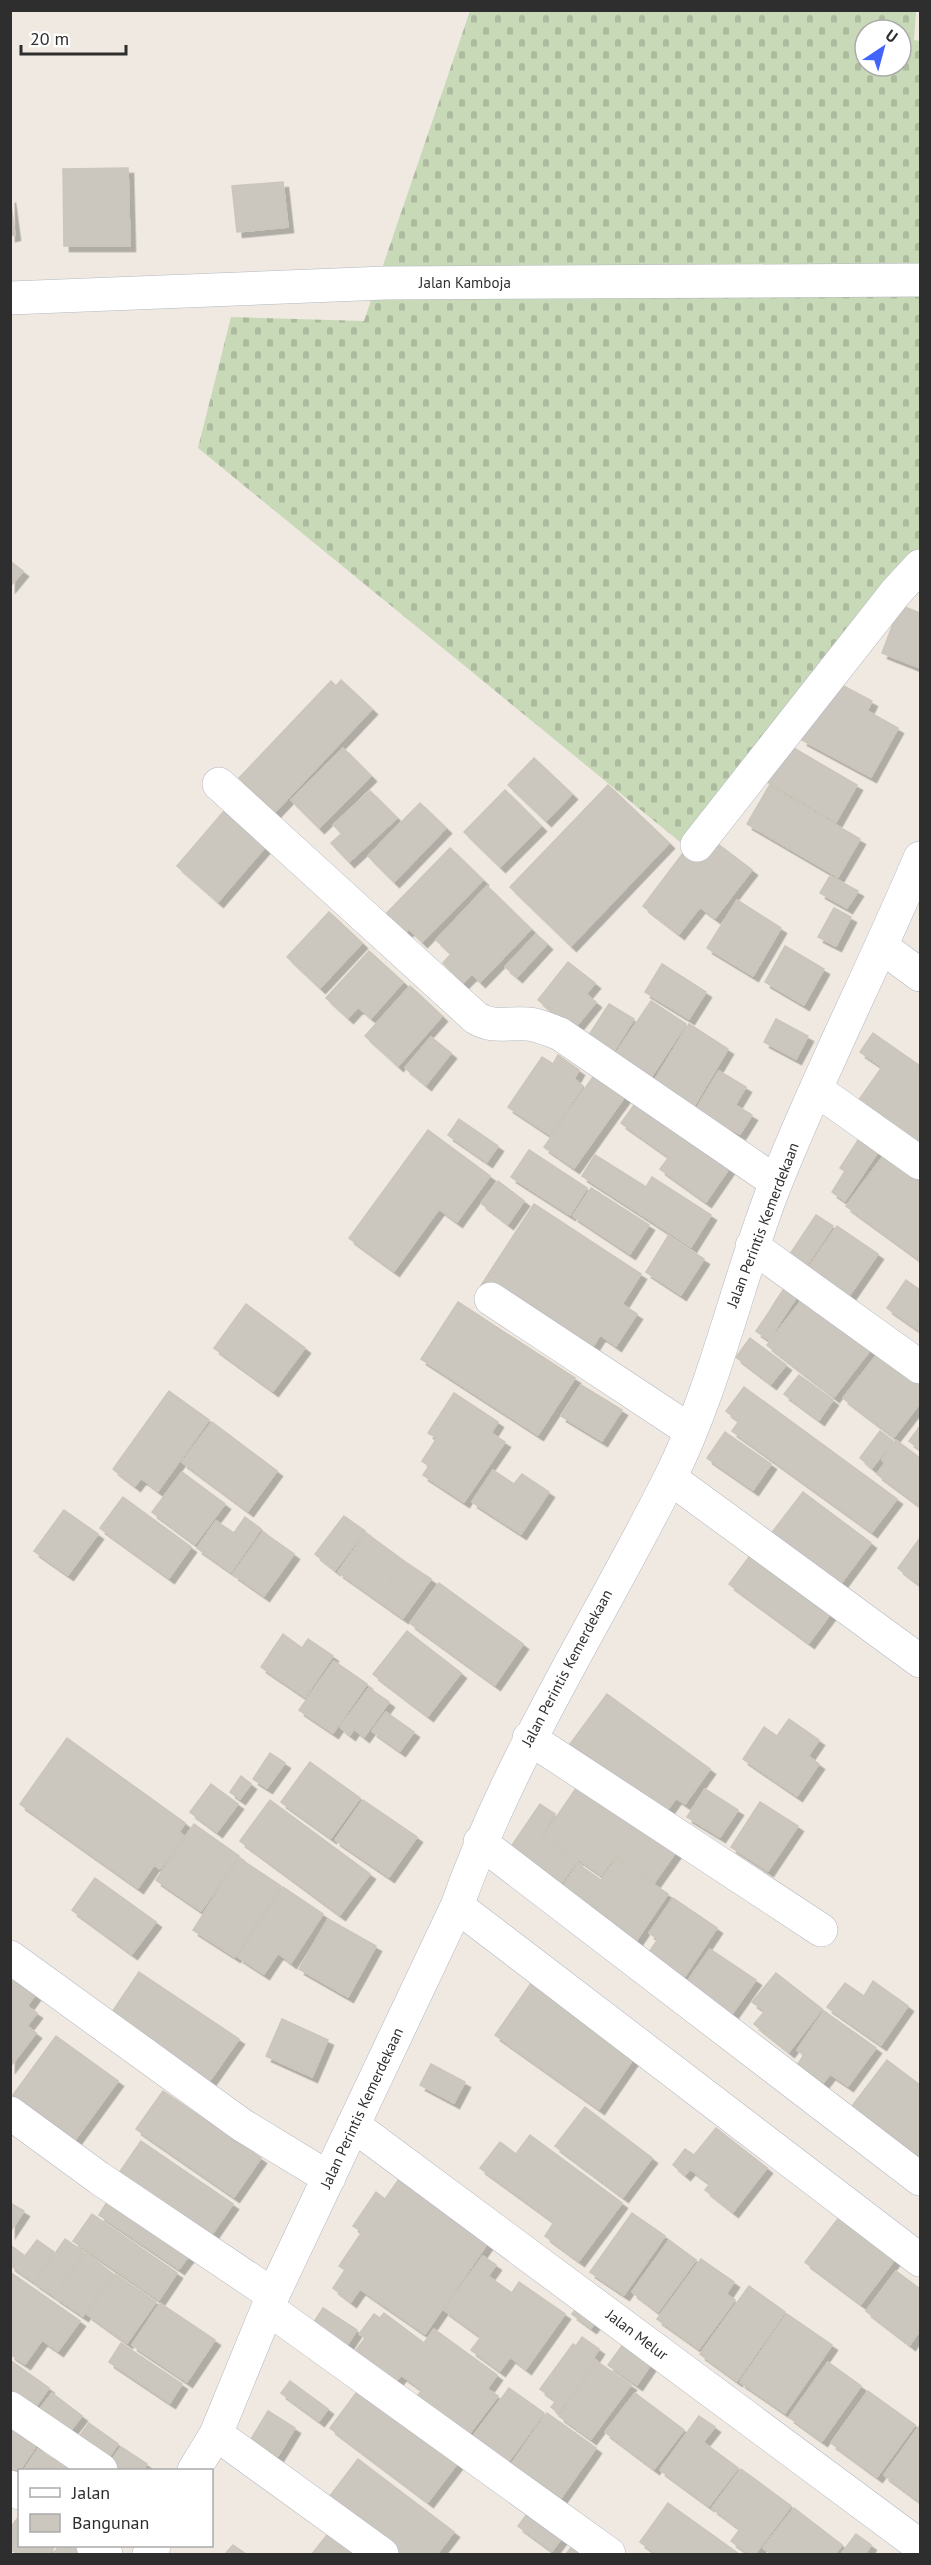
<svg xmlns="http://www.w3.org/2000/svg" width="931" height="2565" viewBox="0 0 931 2565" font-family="'PT Sans',sans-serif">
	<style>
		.cemetery { fill: url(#cemetery-stones); fill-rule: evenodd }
		.building { fill: #cbc7bf; stroke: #cbc5ba; stroke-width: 1.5; filter: url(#shadow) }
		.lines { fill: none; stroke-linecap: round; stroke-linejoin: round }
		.minor-casing { stroke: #b4b7c1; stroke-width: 34 }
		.minor { stroke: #fff; stroke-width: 33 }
		.labels { text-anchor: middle; stroke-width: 5; stroke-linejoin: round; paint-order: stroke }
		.street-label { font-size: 15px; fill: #2e2e2e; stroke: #fff }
	</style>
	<defs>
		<pattern id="cemetery-stones" width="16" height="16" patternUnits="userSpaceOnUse" patternTransform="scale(1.5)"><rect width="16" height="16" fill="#c8d9b8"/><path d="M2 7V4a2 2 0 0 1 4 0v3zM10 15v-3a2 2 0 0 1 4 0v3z" fill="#acbb9e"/></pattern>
		<filter id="shadow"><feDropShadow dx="5.5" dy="5.5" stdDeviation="0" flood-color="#0004"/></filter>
	</defs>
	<rect width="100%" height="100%" fill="#efe9e1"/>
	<path class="cemetery" d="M470,11H916L914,40L920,41V566L680,842L198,448L231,317L364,321ZM865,30H901V66H865Z"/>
	<path class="building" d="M128,168L130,246H64L63,169Z
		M283,182L288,227L237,232L232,186Z
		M10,197L15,235L10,236Z
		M10,561L23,571L10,587Z
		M900,605L920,613V668L882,653Z
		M341,680L372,709L275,812L239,778L331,681L336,686Z
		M834,681L872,701L867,711L898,728L871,777L802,740Z
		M785,743L857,785L836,822L764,780Z
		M343,748L371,776L319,828L291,800Z
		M534,758L572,794L546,821L508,785Z
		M608,785L669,843L571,946L510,887Z
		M769,786L860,839L838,877L747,824Z
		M505,790L541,826L500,867L464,832Z
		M370,791L397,818L349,862L331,843L342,833L333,825Z
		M420,803L446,828L394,882L368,856Z
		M224,811L266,846L218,902L177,866Z
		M710,838L752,870L715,918L700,907L679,934L643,906L683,853L693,861Z
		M450,848L483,880L422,942L409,929L400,938L380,920Z
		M830,876L858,891L847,908L820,893Z
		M487,886L531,929L480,982L472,974L463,983L443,963L451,954L436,940Z
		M737,900L781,928L753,976L707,948Z
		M834,908L851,917L836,946L818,937Z
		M329,912L362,943L320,988L287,957Z
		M536,934L547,944L517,977L505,967Z
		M785,946L824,969L804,1005L765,982Z
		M369,951L403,982L371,1018L358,1007L348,1018L326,998Z
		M568,962L595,983L586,994L596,1002L574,1029L538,1000Z
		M662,964L706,992L689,1019L645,992Z
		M410,986L442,1016L398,1066L365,1036Z
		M651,1001L686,1024L646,1085L610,1062Z
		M609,1004L634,1019L612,1054L587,1038Z
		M776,1019L808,1036L796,1059L764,1042Z
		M689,1024L728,1049L691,1111L651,1086Z
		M873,1033L920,1066V1150L856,1104L882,1067L860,1052Z
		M431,1037L451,1053L426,1085L405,1068Z
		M558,1055L579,1070L574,1079L583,1086L550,1135L508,1107L542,1057L553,1064Z
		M719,1071L746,1087L735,1105L752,1115L740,1134L695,1111Z
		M595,1074L626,1095L574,1168L544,1147Z
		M637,1101L730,1167L706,1202L660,1169L669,1157L621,1123Z
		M459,1119L498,1146L487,1162L448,1135Z
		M428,1130L490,1176L457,1222L439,1209L394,1271L349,1238Z
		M864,1131L884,1143L845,1201L832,1192L845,1171L840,1168Z
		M890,1147L920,1169V1260L846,1206Z
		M529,1150L587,1188L570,1215L511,1177Z
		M595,1155L646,1187L652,1177L711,1215L691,1247L582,1176Z
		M498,1181L524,1201L508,1224L481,1203Z
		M591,1188L649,1225L630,1254L573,1216Z
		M534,1204L641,1274L622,1304L637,1314L616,1346L600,1335L587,1356L480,1287Z
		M816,1215L833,1226L807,1265L790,1254Z
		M837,1226L878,1254L849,1296L809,1267Z
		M668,1236L704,1259L681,1295L646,1272Z
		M790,1280L802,1289L790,1307L777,1299Z
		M906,1280L920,1290V1331L887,1308Z
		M808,1292L875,1344L834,1397L767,1345Z
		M777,1299L790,1307L779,1324L767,1315Z
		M458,1302L575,1378L538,1435L421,1359Z
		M246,1304L305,1348L273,1391L214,1348Z
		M767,1315L779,1324L769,1340L756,1331Z
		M750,1338L786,1365L771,1384L736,1357Z
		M883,1347L920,1376V1403L894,1437L843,1398Z
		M799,1375L833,1400L819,1420L784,1394Z
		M581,1385L622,1410L602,1441L561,1416Z
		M744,1387L897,1499L872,1532L732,1431L739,1421L726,1411Z
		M169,1391L209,1420L158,1491L141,1478L135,1486L113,1469Z
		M454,1393L498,1422L491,1433L505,1442L464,1502L423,1475L429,1466L422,1461L437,1438L428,1433Z
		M212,1422L277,1471L248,1511L182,1462Z
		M920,1426V1449L909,1441Z
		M880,1431L893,1441L872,1468L860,1458Z
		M725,1432L771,1464L753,1490L707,1458Z
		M896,1440L920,1458V1506L877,1474L885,1463L882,1460Z
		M493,1470L514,1484L522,1474L549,1492L521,1534L472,1502Z
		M182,1472L225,1504L195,1544L152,1512Z
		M803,1492L871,1543L839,1586L770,1535Z
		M123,1497L191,1547L169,1578L100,1528Z
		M64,1510L98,1534L68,1575L34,1551Z
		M344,1516L365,1531L335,1570L315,1554Z
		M245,1517L261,1529L231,1572L197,1548L216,1521L234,1533Z
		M263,1532L294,1554L264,1596L233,1574Z
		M366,1533L404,1561L389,1581L399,1588L386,1606L338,1572Z
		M920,1538V1585L898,1568Z
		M757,1546L837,1605L809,1643L729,1584Z
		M404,1561L431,1579L403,1618L386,1606L399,1588L389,1581Z
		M439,1583L523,1644L495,1685L410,1623Z
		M407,1631L461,1673L428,1716L373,1674Z
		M283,1634L302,1648L308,1639L333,1656L305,1697L261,1667Z
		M334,1661L367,1684L333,1733L299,1710Z
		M369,1688L389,1702L364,1737L354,1729L350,1735L340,1727Z
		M607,1694L710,1769L685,1804L676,1798L660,1820L588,1768L593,1760L570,1744Z
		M386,1712L414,1732L400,1751L372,1731Z
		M789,1719L819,1740L808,1756L819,1764L797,1796L743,1759L764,1727L777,1736Z
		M67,1738L185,1823L179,1832L184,1836L160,1869L154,1865L138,1888L20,1804Z
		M270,1753L285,1763L267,1788L253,1779Z
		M310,1762L360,1798L331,1838L281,1802Z
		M241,1776L251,1784L240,1799L230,1792Z
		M581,1781L678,1849L654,1883L615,1856L601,1875L544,1835Z
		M211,1784L238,1804L217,1832L190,1812Z
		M705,1789L738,1810L720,1837L687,1817Z
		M270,1800L370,1874L340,1915L240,1841Z
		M363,1800L417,1837L389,1877L335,1840Z
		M760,1802L798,1826L768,1871L731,1847Z
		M540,1804L555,1814L541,1835L577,1861L560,1885L508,1851Z
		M194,1824L239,1856L201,1911L156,1880Z
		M239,1858L281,1886L235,1957L193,1930Z
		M616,1859L668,1894L634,1944L604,1924L608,1917L563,1886L578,1864L601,1880Z
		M95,1878L156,1922L132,1954L72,1910Z
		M283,1887L323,1914L291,1963L278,1953L264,1974L238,1957Z
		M673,1898L717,1928L683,1979L647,1955L658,1939L649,1933Z
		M328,1919L376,1946L348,1997L299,1969Z
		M710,1949L756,1980L732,2014L687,1982Z
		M139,1972L239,2039L204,2089L106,2021Z
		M776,1973L822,2009L789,2052L754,2024L765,2011L752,2002Z
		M534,1979L638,2052L599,2109L495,2035Z
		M14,1980L35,1995L27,2006L37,2013L27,2026L36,2033L10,2067V1985Z
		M873,1981L908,2006L881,2045L827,2007L845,1983L864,1996Z
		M824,2011L876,2048L848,2086L830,2074L823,2083L797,2065L804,2055L797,2050Z
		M282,2019L328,2040L312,2077L266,2056Z
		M56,2036L118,2081L75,2140L13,2095Z
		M887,2060L920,2085V2157L852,2106Z
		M431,2064L465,2082L454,2103L420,2085Z
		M163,2091L261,2158L234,2197L136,2129Z
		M585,2107L652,2158L623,2197L555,2146Z
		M716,2128L767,2168L733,2212L705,2190L710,2184L690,2169L685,2175L673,2165L685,2149L694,2155Z
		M530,2135L622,2203L579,2261L545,2236L554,2222L480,2168L500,2142L516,2154Z
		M141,2141L233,2204L204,2246L112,2183Z
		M404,2172L494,2234L425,2334L360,2289L351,2302L333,2288L345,2270L339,2266L362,2232L353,2226L376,2192L385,2199Z
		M112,2194L194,2249L179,2269L99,2215Z
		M10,2203L24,2211L10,2232Z
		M843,2212L899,2254L861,2304L805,2262Z
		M632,2213L665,2236L624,2295L590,2272Z
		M92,2214L177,2273L159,2300L73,2241Z
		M65,2239L84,2252L54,2296L35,2283Z
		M37,2240L54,2252L34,2282L10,2265V2245L25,2256Z
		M669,2240L696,2260L658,2312L632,2292Z
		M86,2253L113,2274L83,2316L55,2297Z
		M483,2256L496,2265L488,2276L512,2293L519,2282L565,2314L526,2369L510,2357L500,2371L471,2350L481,2337L444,2310Z
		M701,2259L734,2282L726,2294L735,2300L699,2349L657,2319Z
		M896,2271L920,2289V2330L910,2345L866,2311Z
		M10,2272L80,2321L58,2351L42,2340L25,2364L10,2354Z
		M115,2274L156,2302L127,2343L87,2314Z
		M749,2286L785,2312L737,2381L700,2354Z
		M584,2298L603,2313L591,2328L572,2314Z
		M160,2303L215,2340L187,2382L132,2345Z
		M323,2308L357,2330L344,2350L310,2328Z
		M384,2313L424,2343L434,2329L497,2375L487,2389L498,2396L466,2438L414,2400L422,2390L401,2375L392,2387L351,2357L365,2338L359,2334L374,2314L380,2318Z
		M787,2314L832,2345L785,2413L740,2382Z
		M582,2337L599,2349L593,2358L597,2361L558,2413L551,2407L556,2401L540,2389L573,2344L576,2346Z
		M121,2343L182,2384L170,2403L109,2362Z
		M624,2343L652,2363L637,2385L608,2365Z
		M10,2360L49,2388L32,2412L10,2396Z
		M598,2362L631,2385L591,2439L559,2416Z
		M828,2362L861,2386L822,2441L789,2417Z
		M290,2381L328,2409L319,2421L281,2393Z
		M362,2385L460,2460L428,2502L330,2428Z
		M509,2388L544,2413L506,2465L471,2439Z
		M868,2391L915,2425L877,2477L831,2443Z
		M52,2393L82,2416L67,2435L37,2413Z
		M635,2393L684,2430L654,2469L605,2432Z
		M268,2411L295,2428L278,2456L251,2439Z
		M547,2413L596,2448L561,2498L512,2463Z
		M10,2416L42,2437L11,2483H10Z
		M699,2416L715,2427L703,2442L738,2468L709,2506L660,2470Z
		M89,2423L118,2444L102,2467L72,2446Z
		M920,2425V2502L884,2475Z
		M121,2447L147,2464L143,2470L106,2468Z
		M60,2448L93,2470H24L38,2449L53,2459Z
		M358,2459L454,2532L437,2554H396L326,2501Z
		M741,2469L791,2506L755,2554H749L731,2541L740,2529L712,2508Z
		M536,2502L569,2528L552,2551L518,2526Z
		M668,2503L739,2554H657L640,2542Z
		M794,2508L842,2545L835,2554H772L763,2548Z
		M20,2515V2546H55L49,2554H18L10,2549V2528Z
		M330,2531L361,2554H312Z
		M856,2534L871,2545L865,2554H841Z
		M580,2536L604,2554H566Z
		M233,2545L246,2554H225Z
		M59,2546H82L96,2554H53Z"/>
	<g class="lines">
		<defs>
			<path id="minor" d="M10,298L385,283L920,280
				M219,784L476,1018C494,1029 508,1022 528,1024C540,1025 549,1030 560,1034L776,1182
				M697,845L896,592L920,566
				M882,947L920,975
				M817,1090L920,1163
				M752,1246L920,1367
				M491,1299L691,1431
				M670,1478L920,1661
				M529,1738L821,1930
				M480,1842L920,2179
				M457,1906L920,2260
				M10,1957L242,2125L329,2178
				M10,2113L99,2178L273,2295
				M353,2125L920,2546
				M269,2309L609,2554
				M10,2408L101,2470
				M216,2434L382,2554
				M194,2470L216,2434L273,2295L457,1906C511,1754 598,1622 670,1478C716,1386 737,1281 775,1185C819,1074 874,967 920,858
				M10,2487L20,2493
				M93,2546L106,2554
				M149,2554L154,2546"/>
		</defs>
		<use href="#minor" class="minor-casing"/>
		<use href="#minor" class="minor"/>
	</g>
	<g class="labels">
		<g class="street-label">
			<text x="465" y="288">Jalan Kamboja</text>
			<text transform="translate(763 1225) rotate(-69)" y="5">Jalan Perintis Kemerdekaan</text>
			<text transform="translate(567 1668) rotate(-62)" y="5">Jalan Perintis Kemerdekaan</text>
			<text transform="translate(362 2108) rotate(-65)" y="5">Jalan Perintis Kemerdekaan</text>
			<text transform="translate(637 2335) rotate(37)" y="5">Jalan Melur</text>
		</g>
	</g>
	<rect width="931" height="2565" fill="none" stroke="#2e2e2e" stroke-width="24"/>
	<rect x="18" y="2469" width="195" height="78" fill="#ffffff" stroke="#ababab" stroke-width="1.5"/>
	<rect x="30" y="2488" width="30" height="9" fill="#ffffff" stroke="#ababab" stroke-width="1.5"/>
	<text x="72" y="2499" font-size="18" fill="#2e2e2e">Jalan</text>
	<rect x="30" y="2514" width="30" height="18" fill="#cbc7bf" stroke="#ababab" stroke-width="1.5"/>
	<text x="72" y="2529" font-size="18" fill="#2e2e2e">Bangunan</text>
	<g transform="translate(883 48) rotate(36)"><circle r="28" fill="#ffffff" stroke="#ababab" stroke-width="1.5"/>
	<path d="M0-4.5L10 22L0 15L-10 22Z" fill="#4264fb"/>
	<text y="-9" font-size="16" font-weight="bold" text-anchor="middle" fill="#2e2e2e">U</text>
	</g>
	<path d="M21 45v9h105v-9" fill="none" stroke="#2e2e2e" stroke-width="3"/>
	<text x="30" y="45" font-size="18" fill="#2e2e2e" stroke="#ffffff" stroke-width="4.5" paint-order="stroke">20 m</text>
</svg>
